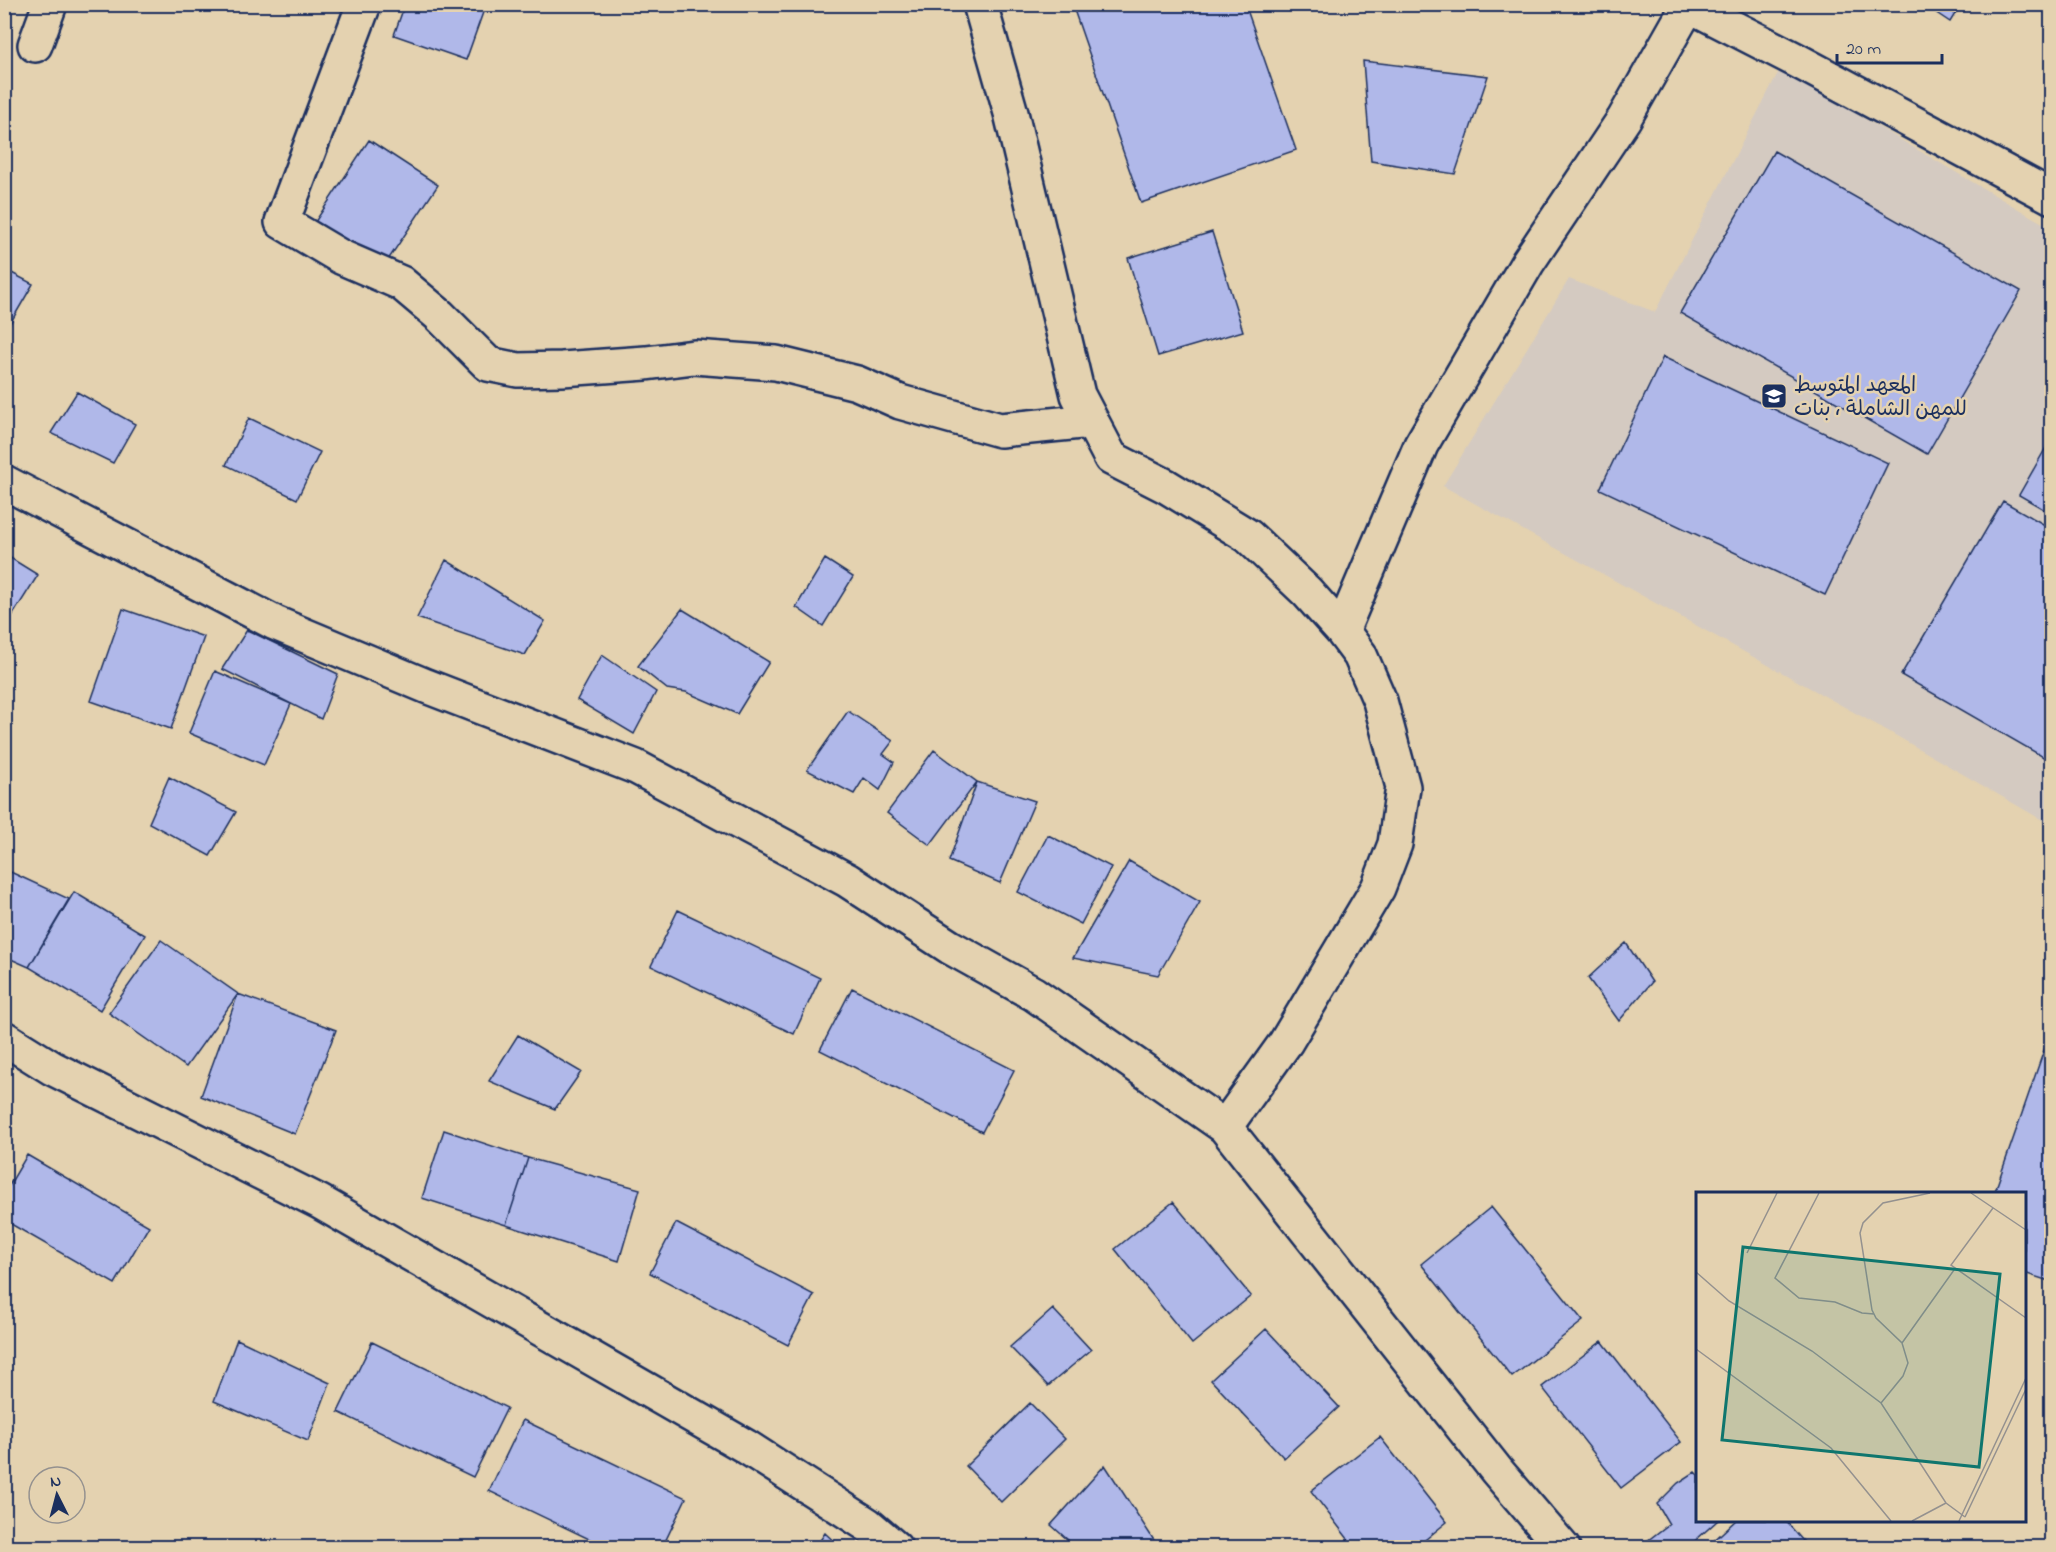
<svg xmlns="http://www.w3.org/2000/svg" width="2056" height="1552" viewBox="0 0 2056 1552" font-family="'Indie Flower','Playpen Sans Arabic',sans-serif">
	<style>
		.built { fill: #d4cac1 }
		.building { fill: #b0b8e9; stroke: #1b2f5e; stroke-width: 1.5 }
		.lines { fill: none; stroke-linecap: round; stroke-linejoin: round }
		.street-casing { stroke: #1b2f5e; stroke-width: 38 }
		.street { stroke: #e4d2b0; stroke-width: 33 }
		.labels { text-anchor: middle; stroke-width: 5; stroke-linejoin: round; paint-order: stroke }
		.poi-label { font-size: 21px; fill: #1b2f5e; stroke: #e4d2b0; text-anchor: start }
		.inset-road { fill: none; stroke: #94918f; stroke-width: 1.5 }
		.view { fill: #0f766e; fill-opacity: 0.15; stroke: #0f766e; stroke-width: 3 }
		.inset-edge { fill: none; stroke: #1b2f5e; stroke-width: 3 }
	</style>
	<rect width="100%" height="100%" fill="#e4d2b0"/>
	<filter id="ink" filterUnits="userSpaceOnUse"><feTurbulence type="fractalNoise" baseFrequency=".0167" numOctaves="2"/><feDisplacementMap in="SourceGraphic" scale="12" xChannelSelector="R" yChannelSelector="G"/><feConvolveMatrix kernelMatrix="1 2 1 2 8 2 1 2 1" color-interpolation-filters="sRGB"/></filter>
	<g filter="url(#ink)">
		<path class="built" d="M1780,69L2051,228V825L1888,731L1443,486L1569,279L1655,312Z"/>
		<path class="building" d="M405,4H486L466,60L394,35Z
			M1072,4H1245L1296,150L1141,203Z
			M1923,4H1961L1950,22Z
			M1363,61L1488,76L1455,174L1371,161Z
			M369,140L438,185L380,272L311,228Z
			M1774,151L2021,291L1927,454L1680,313Z
			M1212,232L1243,331L1158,356L1128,258Z
			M4,269L33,284L4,334Z
			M1663,357L1888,463L1825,595L1600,489Z
			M77,392L135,424L113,463L51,433Z
			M249,418L320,452L297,499L226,465Z
			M2052,437V514L2019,495Z
			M2003,501L2052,529V762L1901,675Z
			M4,554L38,575L4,629Z
			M825,559L853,577L823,626L796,607Z
			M446,560L545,621L525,655L417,618Z
			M123,609L204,637L171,729L91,701Z
			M682,609L769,662L737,714L686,692L667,689L638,666Z
			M247,630L338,674L321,719L222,669Z
			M602,655L656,692L634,734L577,700Z
			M215,671L291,704L264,765L189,733Z
			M848,711L893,741L883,754L894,762L880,790L864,778L854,794L807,770Z
			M934,750L977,782L930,845L887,813Z
			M169,777L236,812L210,856L149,823Z
			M977,782L1035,801L1000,883L949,861Z
			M1048,835L1111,867L1081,924L1018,892Z
			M1129,861L1200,902L1158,975L1073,958Z
			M4,869L69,899L29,967L4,956Z
			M74,892L145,935L100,1010L29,967Z
			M678,910L820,978L794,1034L651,966Z
			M161,940L238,994L186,1067L109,1013Z
			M1626,943L1652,982L1619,1021L1588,978Z
			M852,988L1014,1070L982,1132L820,1050Z
			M238,994L336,1030L295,1134L201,1096Z
			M2052,1027V1282L2024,1273V1194H1994Z
			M518,1035L581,1072L555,1109L489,1081Z
			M444,1130L528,1158L506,1225L422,1198Z
			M27,1155L149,1226L115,1284L4,1220V1194Z
			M528,1158L640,1189L619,1261L506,1225Z
			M1173,1202L1251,1296L1192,1344L1115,1249Z
			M1491,1207L1583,1321L1512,1377L1421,1264Z
			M676,1223L814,1295L788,1345L650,1273Z
			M1053,1309L1091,1350L1048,1386L1010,1347Z
			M1266,1329L1339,1407L1284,1458L1211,1380Z
			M237,1339L330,1383L308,1441L214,1401Z
			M1602,1341L1681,1442L1621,1488L1542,1387Z
			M372,1342L507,1408L473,1477L338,1412Z
			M1030,1403L1065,1439L1001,1502L966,1466Z
			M523,1420L686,1498L662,1548H608L489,1491Z
			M1380,1437L1447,1522L1415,1548H1355L1311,1491Z
			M1105,1465L1159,1548H1077L1051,1525Z
			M1695,1472L1698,1475V1520H1718L1687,1548H1638L1669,1524L1657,1504L1678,1483Z
			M1736,1520H1785L1809,1548H1706Z
			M825,1533L841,1548H815Z"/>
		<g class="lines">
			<defs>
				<path id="street" d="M364,4L282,222L341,257L401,283L439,315L488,364L518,370L562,369L646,363L694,357L776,363L857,383L900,402L1000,430L1091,421
					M980,4L1011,113L1078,395L1111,458L1166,486L1248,536L1307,592L1342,631L1360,655L1380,701L1403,787L1395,844L1378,888L1286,1042L1225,1127
					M1687,4L1796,60L2052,197
					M35,45L50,4
					M4,482L275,623L426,686L636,767L847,880L950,947L1034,994L1225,1127L1497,1471L1563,1548
					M1342,631L1421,445L1528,262L1624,119L1688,6
					M4,1038L52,1068L320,1202L745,1446L868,1525L895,1548"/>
			</defs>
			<use href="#street" class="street-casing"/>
			<use href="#street" class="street"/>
		</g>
	</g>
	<defs>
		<symbol id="university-square" viewBox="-11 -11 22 22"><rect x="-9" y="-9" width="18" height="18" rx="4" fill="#1b2f5e" stroke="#e4d2b0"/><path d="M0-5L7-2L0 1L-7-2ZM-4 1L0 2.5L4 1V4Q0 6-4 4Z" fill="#fff"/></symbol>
	</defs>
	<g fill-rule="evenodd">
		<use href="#university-square" x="1759" y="381" width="30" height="30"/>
	</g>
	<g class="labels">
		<g class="poi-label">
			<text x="1794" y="391">المعهد المتوسط<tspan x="1794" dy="24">للمهن الشاملة ، بنات</tspan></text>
		</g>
	</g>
	<g transform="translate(1696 1192)">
		<rect width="330" height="330" fill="#e4d2b0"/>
		<path class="inset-road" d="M123,1L79,86L103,106L139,110L166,121L178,122M275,1L330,38M297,16L255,73L330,126M51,61L81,1M0,80L33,109L116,159L185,211L250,311L269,325M206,151L258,78M0,157L135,256L195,329M185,211L207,184L212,171L206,151L180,126L176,118L164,41L167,31L187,11L234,1M269,325L330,197M216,329L250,311M263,329L330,186"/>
		<path class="view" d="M47,55L304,82L283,275L26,248Z"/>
		<rect width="330" height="330" class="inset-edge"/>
	</g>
	<rect width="2056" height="1552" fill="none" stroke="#e4d2b0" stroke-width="24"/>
	<rect x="12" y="12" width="2032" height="1528" fill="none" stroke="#1b2f5e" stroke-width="2" filter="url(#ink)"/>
	<g transform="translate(57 1495) rotate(354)"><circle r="28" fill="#e4d2b0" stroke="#94918f" stroke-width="1.5"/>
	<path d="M0-4.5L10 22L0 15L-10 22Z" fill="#1b2f5e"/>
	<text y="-9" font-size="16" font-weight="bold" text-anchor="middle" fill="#1b2f5e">N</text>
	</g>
	<path d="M1837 54v9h105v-9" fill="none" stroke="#1b2f5e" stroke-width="3"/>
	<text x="1846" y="54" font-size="18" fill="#1b2f5e" stroke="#e4d2b0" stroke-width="4.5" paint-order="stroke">20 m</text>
</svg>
